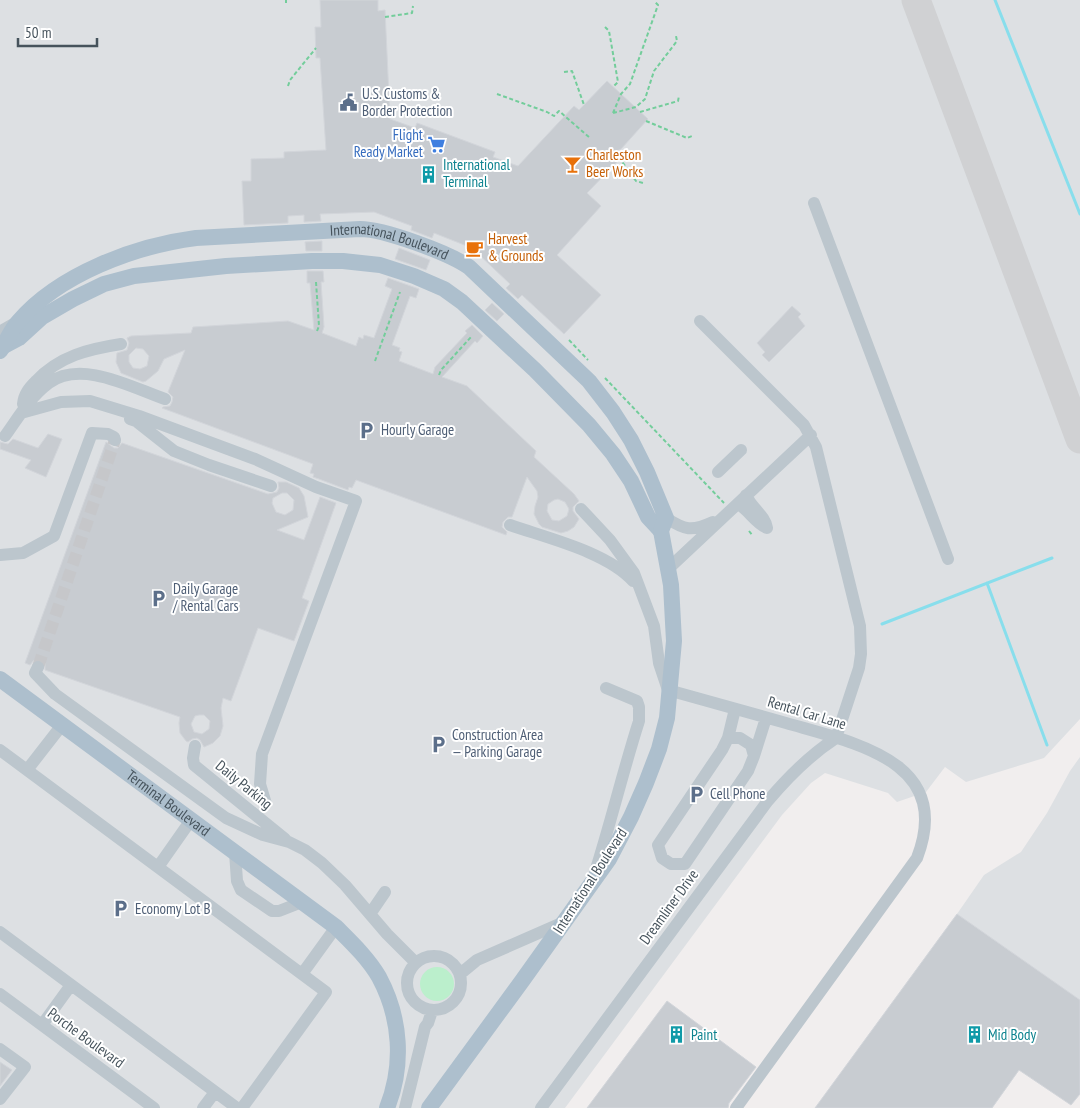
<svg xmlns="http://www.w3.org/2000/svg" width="1080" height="1108" viewBox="0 0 1080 1108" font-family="'PT Sans Narrow',sans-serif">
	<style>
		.airport { fill: #dde0e3 }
		.green { fill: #bbefcc }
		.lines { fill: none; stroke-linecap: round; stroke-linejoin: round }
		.stream { stroke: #88deec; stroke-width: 3 }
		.taxiway { stroke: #d0d1d3; stroke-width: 29 }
		.building { fill: #c8ccd1; stroke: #d2d5da; fill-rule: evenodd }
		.minor-tunnel { stroke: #c6c7ca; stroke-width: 12; stroke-dasharray: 12 6; stroke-linecap: butt }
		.path { stroke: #73cd9b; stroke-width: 2; stroke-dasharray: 4 2.5; stroke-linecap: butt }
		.minor { stroke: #bcc6cd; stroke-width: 12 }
		.major { stroke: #adbfcd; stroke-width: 16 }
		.labels { text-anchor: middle; stroke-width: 4; stroke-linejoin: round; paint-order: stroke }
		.service-label { font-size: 15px; fill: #4e5e75; stroke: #fff; text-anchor: start }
		.shop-label { font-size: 15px; fill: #366cbe; stroke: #fff; text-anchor: end }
		.food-label { font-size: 15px; fill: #c56008; stroke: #fff; text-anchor: start }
		.culture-label { font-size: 15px; fill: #0d838f; stroke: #fff; text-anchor: start }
		.street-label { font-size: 15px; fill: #46535c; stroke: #fff }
	</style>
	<rect width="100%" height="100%" fill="#f1eeee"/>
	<path class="airport" d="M0,0H1080V719L1044,758L966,782L945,767L926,792L897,802L888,793L825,773L811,783L782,815L565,1108H0Z
		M1080,757V1000L957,914L984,875L1021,852L1047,813L1070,771Z"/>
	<path class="green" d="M420 984a17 17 0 1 1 34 0a17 17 0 1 1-34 0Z"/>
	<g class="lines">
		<path class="stream" d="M995,0L1080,214
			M987,583L1047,745
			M882,624L1052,558"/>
		<path class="taxiway" d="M916,0L1080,439"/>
	</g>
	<path class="building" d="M320,0H378V11L385,10L390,119L415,128L417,123L495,152L493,157L518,166L574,106L579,110L607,81L648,119L621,149L608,155L617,162L587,193L601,206L557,255L601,295L564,334L522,295L518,299L506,288L510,284L472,248L434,233L432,238L411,230L412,226L374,212L320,214L321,221L304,222V215L288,216V223L244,225L242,181H251V159L284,158V152L326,150L320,58H316L315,27H321Z
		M322,241V251H306L305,242Z
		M399,248L430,260L426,270L395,259Z
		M307,271H323L324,282H321L324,327L322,333L356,346L359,337L363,339L364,335L374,338L392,289L385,286L388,278L419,289L416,298L410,296L392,345L400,348L399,351L402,352L399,361L433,374L435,367L467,333L465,331L472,325L483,336L477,343L475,341L442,377L467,386L536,451L534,457L574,494L579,501L573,507V511L579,519L574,527L568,531L561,533L542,527L539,524L534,514L535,506L538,497L537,491L527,477L512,517H508L503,522L502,527L507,532L506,535L356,480L352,488L349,487L348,490L319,479L313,477L314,474L310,473L313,464L162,408L163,407L170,406L172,402L173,397L168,392L185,350L164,359L158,371L146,381L143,382L121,373L116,362L117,353L127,350L129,343L127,338L131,336L191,333L193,327L288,321L314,330L310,283H307ZM136,348L143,349L149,356L147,366L140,369L133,368L129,362V355ZM558,499L565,502L569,509L567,516L559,521L552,520L547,511L548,504L554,500Z
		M492,303L504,314L497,321L485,310Z
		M792,306L801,314L798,317L805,326L769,362L762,355L765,352L757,343Z
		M48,434L62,439L46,477L25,468L31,460L0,449V442L8,444L13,439L38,448Z
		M106,442L114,448H118L122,443L268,494L277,492L279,488L278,482H286L299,488L304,496L308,517L277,530L304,540L320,497L336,503L302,598L309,601L294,641L258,628L231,701L223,698L221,708L223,726L220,736L213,743L204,747L200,740L197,738L192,739L188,742L186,741L180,733L179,723L180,717L45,670V663L41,660H34L30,665L25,663ZM282,493H287L294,500L293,510L285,515L276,512L272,503L273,498ZM199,715H204L210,721L209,729L202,734L194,732L191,724L195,716Z
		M957,914L1080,1000V1094L1071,1105L1019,1070L992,1108H815Z
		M667,1001L756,1067L729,1103L728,1108H587Z
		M0,1062L12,1070L0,1086Z"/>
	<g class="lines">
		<path class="minor-tunnel" d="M38,667L115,440"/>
		<path class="path" d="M286,3V0
			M385,17L412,13L413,6
			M605,27L609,31L618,82L613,87
			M564,72L572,71L584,105
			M288,86L290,80L316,48
			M497,94L547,112L554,116L559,111L590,138
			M640,112L678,101L679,96
			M613,113L621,94L630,84L658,5L655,2
			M613,113L636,107L645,99L654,71L677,41L676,36
			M646,121L687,138L692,136
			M615,152L636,181L643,183
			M316,282L319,326L317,331
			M569,340L588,360
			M375,361L400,292
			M439,375L441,370L471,337
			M605,378L724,503
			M749,531L753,536"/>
		<path class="minor" d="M814,203L948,559
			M700,321L804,425L816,447L860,626L861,654L859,668L836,738
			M0,333L3,330L17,322
			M23,404C24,394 29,388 36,381C59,356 89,349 121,344
			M21,413L61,402L90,401L139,416L255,459L316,487L356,501L262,754L260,784L266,804
			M130,419L136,421L174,451L209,465L271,486
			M5,436C18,418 30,397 49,383C81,359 133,388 165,399
			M718,472L741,450
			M738,504C749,510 755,523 767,528C765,515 751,508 746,495
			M581,509L610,540L634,573L654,626L659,663L668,690C708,701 747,712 786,723C855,743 954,761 917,858L736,1108
			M666,518C685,530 691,532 713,522
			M510,525C547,538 607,552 633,581
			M0,555L23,553L54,536L92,433L108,434L114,437L115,440
			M669,568L811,435
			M38,667L35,673L55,694L226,818L263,835L289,842L305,850L322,863L345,885L387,934L415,962
			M728,738H740L751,745L754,756L748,771L685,864H671L662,858L658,845L722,750L728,738L735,709
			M195,746L193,758L194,765L285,839
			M0,750L326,992L242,1108
			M754,756L766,718
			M27,770L62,725
			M235,852L237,881L241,890L272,911H279L302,902
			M158,867L191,820
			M595,872C611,822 623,771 639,721V707L637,701L606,688
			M370,914L385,892
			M0,932L237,1108
			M407 983a27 27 0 1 1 54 0a27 27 0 1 1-54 0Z
			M302,974L336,927
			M460,974L477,960L564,922
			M0,994L154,1108
			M42,1025L71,985
			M0,1049L25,1067L0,1099
			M203,1108L215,1092
			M405,1108L425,1027L428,1023L432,1011
			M541,1108L767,802C787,778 810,755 836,738"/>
		<g class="major">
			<path d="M4,346L19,338L42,317L73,299L104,284L134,276L226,266L312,261H343L380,265L414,276L444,289L462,302L535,370L589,425L613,454L631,481L648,517L661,531"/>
			<path id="s1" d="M0,351C7,341 10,331 18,322C59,274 135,246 196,238L360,229C384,229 449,253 469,267L589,381L613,412L631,440L647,472L666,518L661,531L671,585L674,641L667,718L659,749L646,783L631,817L609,859L522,981L429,1108"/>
			<path id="s2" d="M0,679L336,927C351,942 368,958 379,977C401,1018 404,1065 387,1108"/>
		</g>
	</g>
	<defs>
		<symbol id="civic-bare" viewBox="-9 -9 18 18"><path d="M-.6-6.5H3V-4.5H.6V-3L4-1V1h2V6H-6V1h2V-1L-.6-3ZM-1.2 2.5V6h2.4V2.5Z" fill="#5c6f8a" stroke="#fff" stroke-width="2.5" paint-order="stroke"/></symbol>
		<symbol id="supermarket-bare" viewBox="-9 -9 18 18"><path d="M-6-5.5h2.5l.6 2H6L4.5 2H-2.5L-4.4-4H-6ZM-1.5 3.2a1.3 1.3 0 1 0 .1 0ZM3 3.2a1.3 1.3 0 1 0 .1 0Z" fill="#3f7fe0" stroke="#fff" stroke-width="2.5" paint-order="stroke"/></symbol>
		<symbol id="bar-bare" viewBox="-9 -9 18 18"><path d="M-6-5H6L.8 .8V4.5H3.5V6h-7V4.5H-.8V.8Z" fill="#e8710a" stroke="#fff" stroke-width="2.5" paint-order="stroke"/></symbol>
		<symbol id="building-bare" viewBox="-9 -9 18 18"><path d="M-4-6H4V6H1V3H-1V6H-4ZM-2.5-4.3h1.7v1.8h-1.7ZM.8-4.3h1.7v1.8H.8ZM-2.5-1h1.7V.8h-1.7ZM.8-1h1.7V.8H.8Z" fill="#0f9aa8" stroke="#fff" stroke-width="2.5" paint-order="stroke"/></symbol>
		<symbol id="cafe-bare" viewBox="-9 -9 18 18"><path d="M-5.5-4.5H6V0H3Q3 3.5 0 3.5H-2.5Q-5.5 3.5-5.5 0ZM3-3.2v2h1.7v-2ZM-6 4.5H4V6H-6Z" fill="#e8710a" stroke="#fff" stroke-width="2.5" paint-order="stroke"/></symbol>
		<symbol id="parking-bare" viewBox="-9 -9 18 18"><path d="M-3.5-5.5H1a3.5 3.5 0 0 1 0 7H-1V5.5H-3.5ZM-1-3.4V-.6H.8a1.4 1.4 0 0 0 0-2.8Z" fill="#5c6f8a" stroke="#fff" stroke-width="2.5" paint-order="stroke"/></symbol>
	</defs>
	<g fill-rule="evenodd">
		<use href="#civic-bare" x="336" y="90" width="25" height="25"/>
		<use href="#supermarket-bare" x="424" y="132" width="25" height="25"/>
		<use href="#bar-bare" x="560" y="152" width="25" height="25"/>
		<use href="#building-bare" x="416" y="162" width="25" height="25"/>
		<use href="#cafe-bare" x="462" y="236" width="25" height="25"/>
		<use href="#parking-bare" x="354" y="418" width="25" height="25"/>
		<use href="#parking-bare" x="146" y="586" width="25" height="25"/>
		<use href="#parking-bare" x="426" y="732" width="25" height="25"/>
		<use href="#parking-bare" x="684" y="782" width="25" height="25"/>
		<use href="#parking-bare" x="108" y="896" width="25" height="25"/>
		<use href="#building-bare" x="664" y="1022" width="25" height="25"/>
		<use href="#building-bare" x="962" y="1022" width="25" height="25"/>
	</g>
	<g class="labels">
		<g class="service-label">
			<text x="362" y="99">U.S. Customs &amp;<tspan x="362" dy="17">Border Protection</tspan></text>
			<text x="381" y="435">Hourly Garage</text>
			<text x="173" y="594">Daily Garage<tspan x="173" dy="17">/ Rental Cars</tspan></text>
			<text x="452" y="740">Construction Area<tspan x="452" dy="17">— Parking Garage</tspan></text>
			<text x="710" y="799">Cell Phone</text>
			<text x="135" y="914">Economy Lot B</text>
		</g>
		<g class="shop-label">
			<text x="423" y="140">Flight<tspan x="423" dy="17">Ready Market</tspan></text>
		</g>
		<g class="food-label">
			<text x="586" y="160">Charleston<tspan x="586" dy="17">Beer Works</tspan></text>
			<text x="488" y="244">Harvest<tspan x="488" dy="17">&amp; Grounds</tspan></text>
		</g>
		<g class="culture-label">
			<text x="443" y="170">International<tspan x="443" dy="17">Terminal</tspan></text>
			<text x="691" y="1040">Paint</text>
			<text x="988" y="1040">Mid Body</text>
		</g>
		<g class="street-label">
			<text dy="5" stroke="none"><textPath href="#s1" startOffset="430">International Boulevard</textPath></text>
			<text transform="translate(807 713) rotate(17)" y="5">Rental Car Lane</text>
			<text transform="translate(244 785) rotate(39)" y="5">Daily Parking</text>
			<text dy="5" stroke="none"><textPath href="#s2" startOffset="209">Terminal Boulevard</textPath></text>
			<text transform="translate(590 881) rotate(-57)" y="5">International Boulevard</text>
			<text transform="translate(669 907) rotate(-54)" y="5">Dreamliner Drive</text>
			<text transform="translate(86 1038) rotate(36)" y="5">Porche Boulevard</text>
		</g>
	</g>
	<path d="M18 38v8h79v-8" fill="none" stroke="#46535c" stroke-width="2.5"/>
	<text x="25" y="38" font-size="15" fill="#46535c" stroke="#ffffff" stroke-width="4" paint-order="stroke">50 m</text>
</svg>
